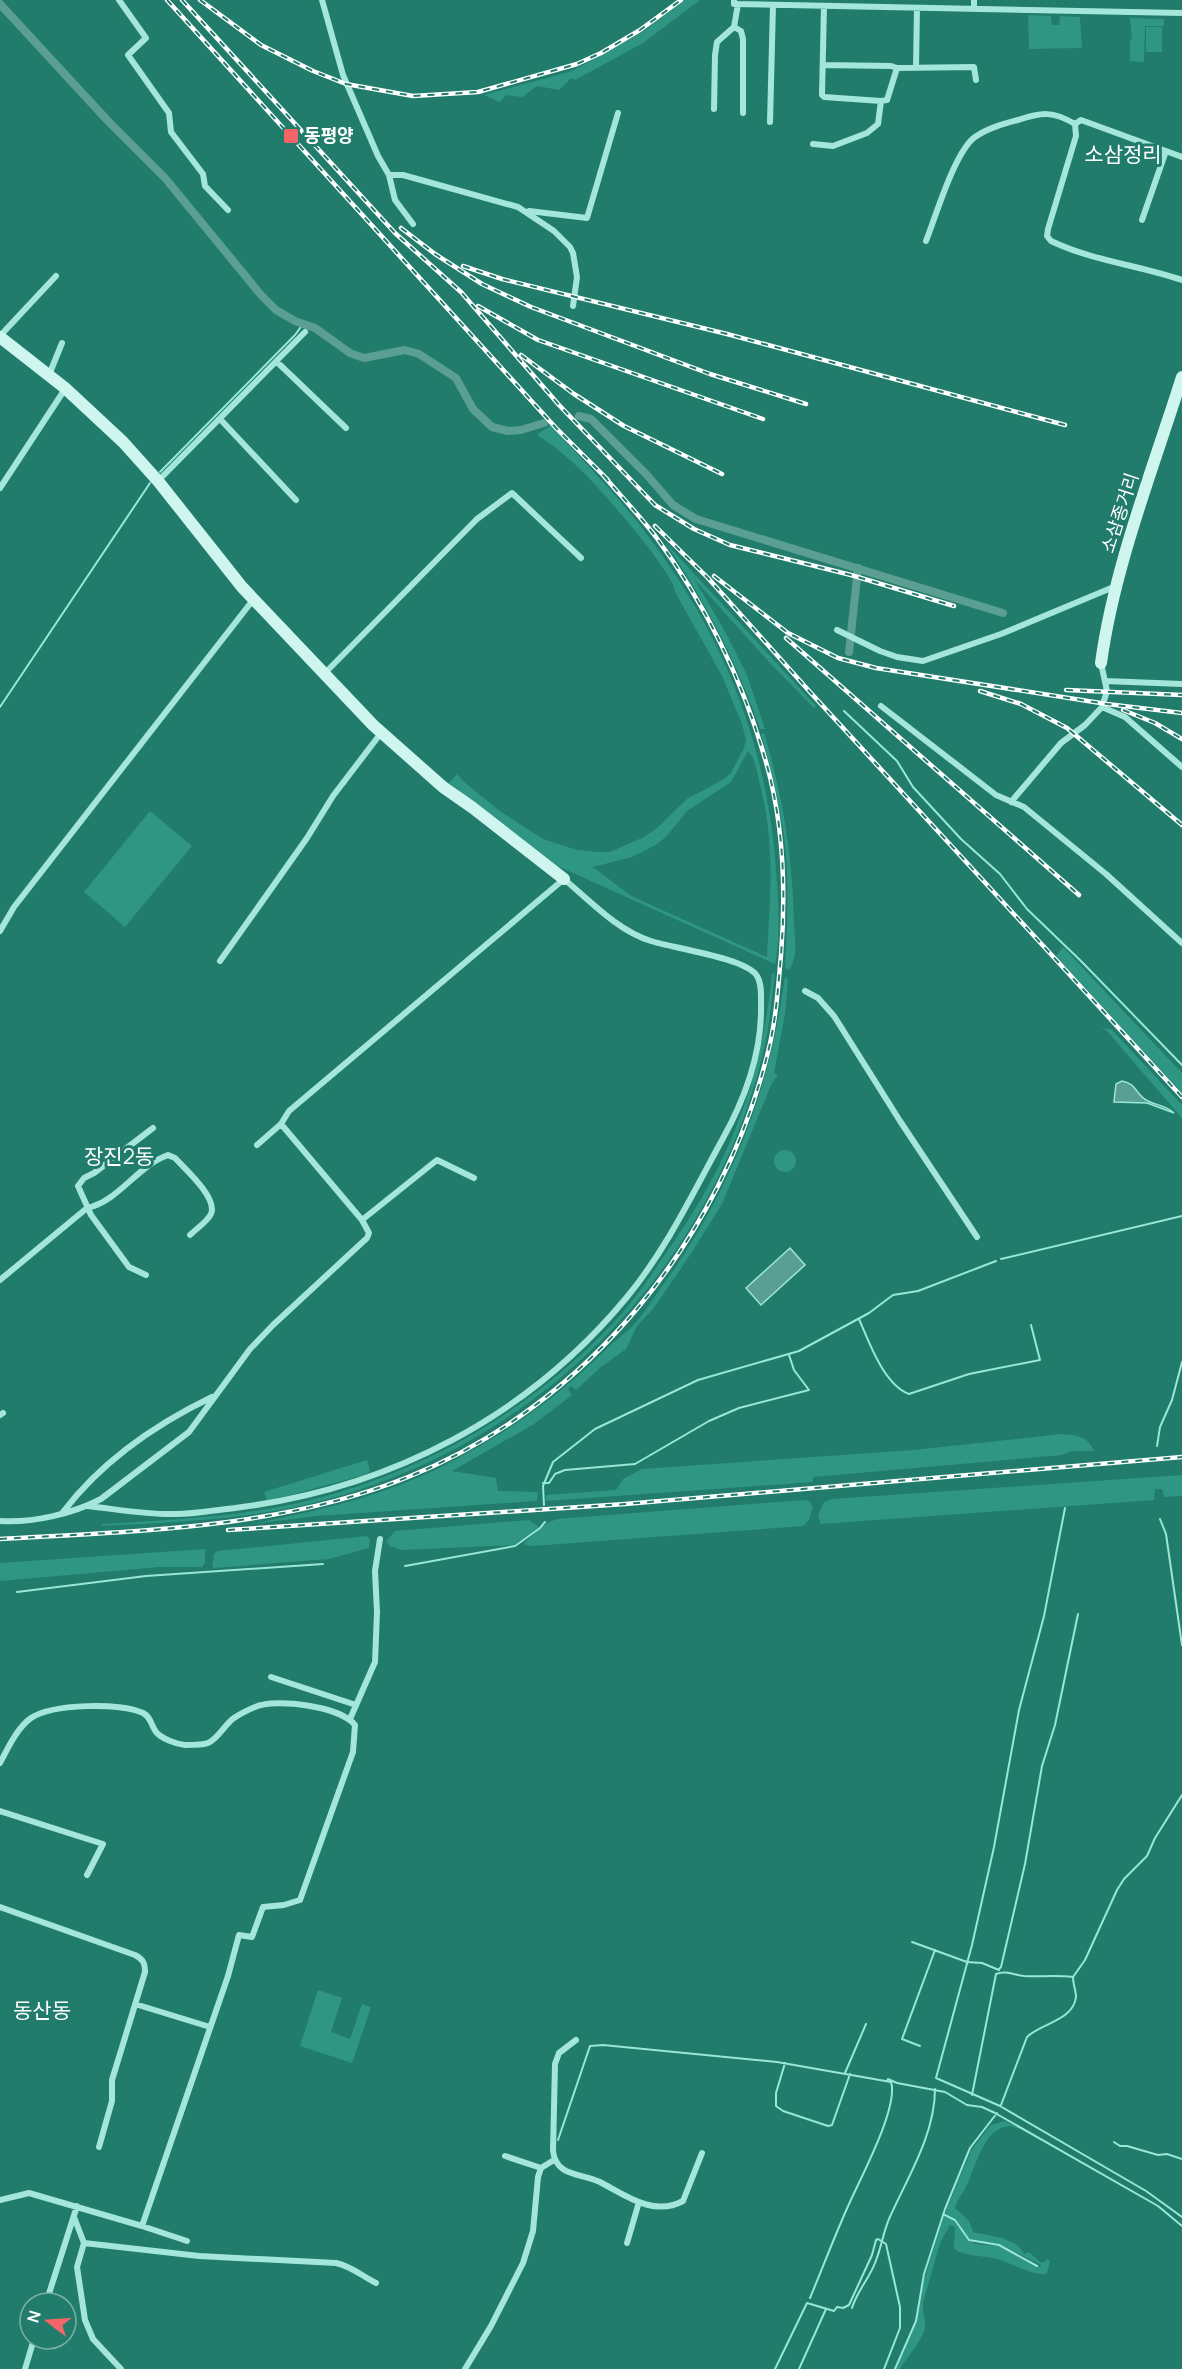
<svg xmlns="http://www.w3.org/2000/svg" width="1182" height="2369" viewBox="0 0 1182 2369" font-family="Manrope,'Noto Sans KR',sans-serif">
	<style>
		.green { fill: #2e9682; fill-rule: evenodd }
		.water { fill: #5b9e92; stroke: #98e7d7; stroke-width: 1.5 }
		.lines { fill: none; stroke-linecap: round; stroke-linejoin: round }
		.stream { stroke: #98e7d7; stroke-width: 2 }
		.canal { stroke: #5b9e92; stroke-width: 8 }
		.street { stroke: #a4e6d9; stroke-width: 6 }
		.secondary { stroke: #cef5ee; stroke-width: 12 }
		.rail-casing { stroke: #fff; stroke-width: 4.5 }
		.rail { stroke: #217c6c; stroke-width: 2; stroke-dasharray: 7; stroke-linecap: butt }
		.poi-dot { fill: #f26669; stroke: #217c6c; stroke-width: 2 }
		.labels { text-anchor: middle; stroke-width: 6; stroke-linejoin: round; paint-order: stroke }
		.poi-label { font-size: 18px; font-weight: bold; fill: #fff; stroke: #217c6c; text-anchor: start }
		.street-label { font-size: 18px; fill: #fff; stroke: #217c6c }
		.quarter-label { font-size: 21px; fill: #fff; stroke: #217c6c }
	</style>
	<rect width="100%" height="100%" fill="#217c6c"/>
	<path class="green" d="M685,0H700L643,43L575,80L571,78L559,90L537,86L522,97L506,95L500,102L484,95L572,71L641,33Z
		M1028,15L1051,16L1052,25H1059L1060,16L1080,17L1082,48L1029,49Z
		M1130,18L1164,19V26H1145L1144,62L1130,61V40H1132Z
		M1146,27H1162V52H1146Z
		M551,426C581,458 612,490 639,524C715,622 760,722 774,846C777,879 782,932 775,964L551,863L449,783L457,774L463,781L501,812L543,839L577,850L598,852H610L644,837L657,828L687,799L724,779L731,773L744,748L746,740L742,724L722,676L675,592C676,575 598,486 582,471C569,459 554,445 538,436L539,433ZM748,751C755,759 757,771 759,781C776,844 770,894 767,957L631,896L593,867L632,857L654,846L666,837L687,811L731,782Z
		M665,542L816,706L814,708L768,661L695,580L727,635L747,675L765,729H760C737,662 705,601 665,542Z
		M764,733C783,796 793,859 794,925C795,939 798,958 789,970L785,968C787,922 790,875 783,829C778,797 770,765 761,734Z
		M150,811L192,846L125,927L84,892Z
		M1063,947L1182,1073V1093L1056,956Z
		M775,972C772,1000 769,1030 762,1058C706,1279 531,1451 309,1504C241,1520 172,1522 102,1526V1524C182,1519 262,1516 340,1492C445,1460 539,1402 614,1322C634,1301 650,1277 666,1253C729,1164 761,1083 772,974Z
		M785,976L788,980L785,1014L774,1073L778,1075L772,1083L722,1204L688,1258L653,1309L637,1326L626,1349L601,1367L576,1390L571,1386L568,1389L572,1395L534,1424L452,1471L496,1478L498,1491L538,1492L537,1501L317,1516L251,1524C307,1513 363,1501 417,1478C473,1453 527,1420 574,1379C592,1364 610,1344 627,1331C640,1321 653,1298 663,1285C730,1193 771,1088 785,976Z
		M1101,1027L1112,1030L1182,1105V1118L1106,1030Z
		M774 1161a11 11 0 1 1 22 0a11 11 0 1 1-22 0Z
		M1061,1434C1076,1435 1088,1436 1094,1451H1072L1062,1455L813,1477V1482L546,1501V1495L616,1490L623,1479L642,1469L914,1450Z
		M367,1460L370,1471L364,1475L276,1499L267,1500L264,1492Z
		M1182,1475V1496L1164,1497L1162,1489H1155L1154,1500L821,1524L818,1515L824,1502L832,1499Z
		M804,1500L809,1501L813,1507L809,1520L803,1526L532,1546L525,1545L524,1543L547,1523L557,1519Z
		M529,1520L538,1526V1528L514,1545L402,1550L390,1546L386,1541L395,1531Z
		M367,1536L370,1539L369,1548L329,1559L214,1568L212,1566L214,1554L218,1551Z
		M205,1549V1563L202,1567H160L0,1581V1563Z
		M318,1990L342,1998L331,2032L350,2039L362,2004L371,2007L352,2063L300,2046Z
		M1004,2121L1028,2132L1011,2126C984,2125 975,2169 966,2187C962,2194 957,2200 955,2208L969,2221L973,2232L1002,2238L1016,2244L1025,2254L1029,2252L1040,2262H1045L1047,2259L1050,2261L1047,2273C1036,2278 1011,2263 998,2259C986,2256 960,2256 954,2248L955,2227L950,2225L940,2243L923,2303C922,2312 926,2318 925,2327C923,2340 907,2357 900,2369H896L917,2321L921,2291L944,2215L954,2220L968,2240L975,2244L998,2246L1041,2267V2265L999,2244L976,2242L969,2239L956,2219L945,2213L972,2149L991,2125Z"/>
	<path class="water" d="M1122,1081C1138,1084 1135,1095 1148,1101C1158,1106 1166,1105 1174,1113L1147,1103L1114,1102L1116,1084Z
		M790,1248L805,1265L761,1305L746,1288Z"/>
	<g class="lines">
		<path class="stream" d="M160,472L295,335L303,324
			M0,707L150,483
			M844,711L897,761L913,787L961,839L1000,874L1027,909L1081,961L1182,1065
			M1001,1259L1182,1216
			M859,1319C869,1342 884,1385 909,1394L969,1374L1040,1360L1031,1325
			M1157,1446L1160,1427L1172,1400L1182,1362
			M543,1483H549L555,1474L565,1470L635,1464L709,1421L739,1408L809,1390L794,1370L789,1355
			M544,1505L543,1486L553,1462L595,1429L698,1380L799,1351L869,1313L893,1295L918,1291L996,1261
			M1065,1508L1044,1616L1019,1710L994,1847L972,1945L936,2078L1000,2106L1146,2191L1182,2217
			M1160,1519L1166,1534L1182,1645
			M405,1566L515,1546L540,1528L545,1522
			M17,1592L146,1576L323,1564
			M912,1942L967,1962L982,1963L999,1970
			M999,1969L1001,1967L1025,1864L1042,1766L1055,1725L1078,1614
			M920,2046L902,2039L935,1950
			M785,2063L776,2093V2106L783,2111L828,2126L832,2125L850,2074
			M845,2073L866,2024
			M887,2081L888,2079L897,2083L945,2092L967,2105L982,2107L995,2113L1158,2206L1182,2226
			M972,2095L996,1974C1006,1970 1014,1975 1024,1976C1040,1977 1056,1975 1073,1977
			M1001,2105L1027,2037C1041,2023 1073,2021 1076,1997C1076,1991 1073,1984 1073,1977L1085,1960L1117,1890L1124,1879L1147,1856L1155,1838L1182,1795
			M558,2140L590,2046L603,2045L777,2062L891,2082C899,2107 860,2179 849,2204C835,2235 823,2267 810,2298
			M1114,2142L1120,2146H1127L1158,2155L1167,2154L1182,2159
			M943,2214L955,2220L969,2240L999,2245L1037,2266
			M852,2308C857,2291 869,2279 875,2263C881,2249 883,2233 889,2219C907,2178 935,2135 935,2089
			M775,2369L807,2303L834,2311L837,2307L843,2308L849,2305L872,2255L876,2240L878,2239L886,2244L900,2307V2328L884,2369
			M799,2369L826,2309
			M895,2369L916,2321L924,2274L945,2209L970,2148L997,2113"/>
		<path class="canal" d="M0,4L108,121L165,178L261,295L276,310L295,321L315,328L350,353L364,358L405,350L419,354L456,378L473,409L492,427L508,431L521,430L544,423
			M579,416L591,419L647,475L673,505L696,519L1003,613
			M849,652L858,568"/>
		<path class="street" d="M119,0L146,38L128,55L169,113L171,132L203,174L205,186L228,210
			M322,0L343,75L378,156L389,175L395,200L413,224
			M734,0V4L1182,13
			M824,6L822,95L824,97L881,101
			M974,9V0
			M734,27L741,31L743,39V113
			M823,65L891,66L897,68L974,67L976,80
			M916,67L917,8
			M714,109L715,55L717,42L734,27L738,4
			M770,122L773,5
			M1075,124L1081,120L1182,157
			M813,144L833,146L867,133L878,124L881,101L887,100L897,68
			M389,175H403L518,207L554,231L570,247L573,253L577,277L573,306
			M529,211L587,218L618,113
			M1142,220L1166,151
			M926,241C936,216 955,151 975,137C988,128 1003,124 1018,120C1042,112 1053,111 1075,124L1076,136L1048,229L1047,236L1051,241C1093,261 1138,265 1182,280
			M0,336L56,276
			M277,362L346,428
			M49,375L62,343
			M220,419L296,500
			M158,481L305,332
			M0,488L65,389
			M837,630L880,651L897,657L923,661L1001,634L1116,586
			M324,674L477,519L512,493L581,558
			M1105,681L1182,684
			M881,706L996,795L1024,807L1106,874L1182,943
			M1102,707L1125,717L1182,767
			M1011,802L1061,743L1085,725L1102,707L1107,691L1101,663
			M0,931L14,907L253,600
			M220,961L307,838L333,796L381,733
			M805,991L818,998L834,1016L900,1121L977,1237
			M362,1220L437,1160L474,1178
			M146,1275L129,1267L91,1215L78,1186L84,1178L94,1173L153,1128
			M0,1280L87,1208C119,1201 137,1166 168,1155L175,1158C185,1169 218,1198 211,1214C207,1222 196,1229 190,1235
			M0,1415L3,1413
			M87,1506C116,1509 147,1515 176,1514C195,1514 215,1510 235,1508C389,1489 528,1417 627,1297C666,1250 693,1193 722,1140C745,1099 762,1052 761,1005C761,995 762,984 757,976C746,958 672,948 651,941C618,931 590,901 564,879L289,1111L281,1124L257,1145
			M63,1512C102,1461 154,1425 212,1397
			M0,1521C33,1523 72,1514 101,1499L189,1432L250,1349L273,1325L367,1238L369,1233L362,1220L281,1124
			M271,1677L356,1705
			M350,1719L375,1662L377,1612L375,1571L380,1539
			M0,1763C8,1748 17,1728 31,1718C52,1704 121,1702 143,1713C151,1717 151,1725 156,1732C162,1739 176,1744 185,1745C190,1745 203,1745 208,1743C218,1739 225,1724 234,1718C240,1714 248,1710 255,1707C276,1698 340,1706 355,1725L353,1752L300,1900L284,1905L263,1907L252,1937L239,1935L228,1976L142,2226L29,2193L0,2200
			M0,1811L103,1844L87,1875
			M0,1907L135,1955C143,1959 145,1963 145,1972L112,2080V2101L99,2147
			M135,2004L210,2027
			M576,2040L559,2053L555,2064L553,2151C556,2177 581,2173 600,2182C625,2195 653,2217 683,2201L702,2153
			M505,2156L541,2168
			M74,2217L84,2243L199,2256L336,2263C351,2266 362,2276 376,2283
			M142,2226L187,2241
			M84,2243L77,2267L85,2320L93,2339L121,2369
			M627,2243L639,2202
			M46,2303L77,2206
			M25,2369L34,2339
			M465,2369L491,2326L523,2263L533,2231L538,2177L541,2168L554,2160"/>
		<path class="secondary" d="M0,337L65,388L123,442L158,481L242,587L373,725L443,787L473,808L564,879
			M1101,663C1114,567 1153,469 1182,377"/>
		<defs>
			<path id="rail" d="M167,0L556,428L608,480
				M182,0L395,233L461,292L559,405L655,505L694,529L730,545L851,575L954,606
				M200,0L261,45L313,71L346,84L413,96L478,92L577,64L601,53L640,30L681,0
				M401,228L435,254L482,284L531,307L710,374L806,404
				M463,266L502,279L727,334L1065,425
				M478,306L538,340L763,419
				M521,355L574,394L624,426L722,474
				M655,526L708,578L810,692L1182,1097
				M714,576L788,633L838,658L876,668L1107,704L1182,713
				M786,638L1079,895
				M1066,690L1182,695
				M980,691L1021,704L1067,728L1182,825
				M1123,710L1155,723L1182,739
				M228,1530L625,1504L1182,1457
				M0,1539C137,1531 279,1529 408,1477C588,1405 722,1238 768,1052C776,1021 778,988 781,955C786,891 784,825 766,762C743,681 706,605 656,537C639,515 620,495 603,475"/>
		</defs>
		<use href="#rail" class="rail-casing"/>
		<use href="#rail" class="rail"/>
	</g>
	<rect class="poi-dot" x="283" y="128" width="16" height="16" rx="3"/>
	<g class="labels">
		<g class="poi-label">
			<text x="304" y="142">동평양</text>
		</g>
		<g class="street-label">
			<text transform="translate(1120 513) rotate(-72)" y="6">소삼종거리</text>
		</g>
		<g class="quarter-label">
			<text x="1123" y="162">소삼정리</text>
			<text x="119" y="1164">장진2동</text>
			<text x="42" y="2018">동산동</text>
		</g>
	</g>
	<g transform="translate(48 2321) rotate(287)"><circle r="28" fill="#217c6c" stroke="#7ab0a7" stroke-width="1.5"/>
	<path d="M0-4.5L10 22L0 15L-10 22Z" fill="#f26669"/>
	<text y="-9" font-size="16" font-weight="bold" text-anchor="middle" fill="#ffffff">N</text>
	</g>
</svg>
